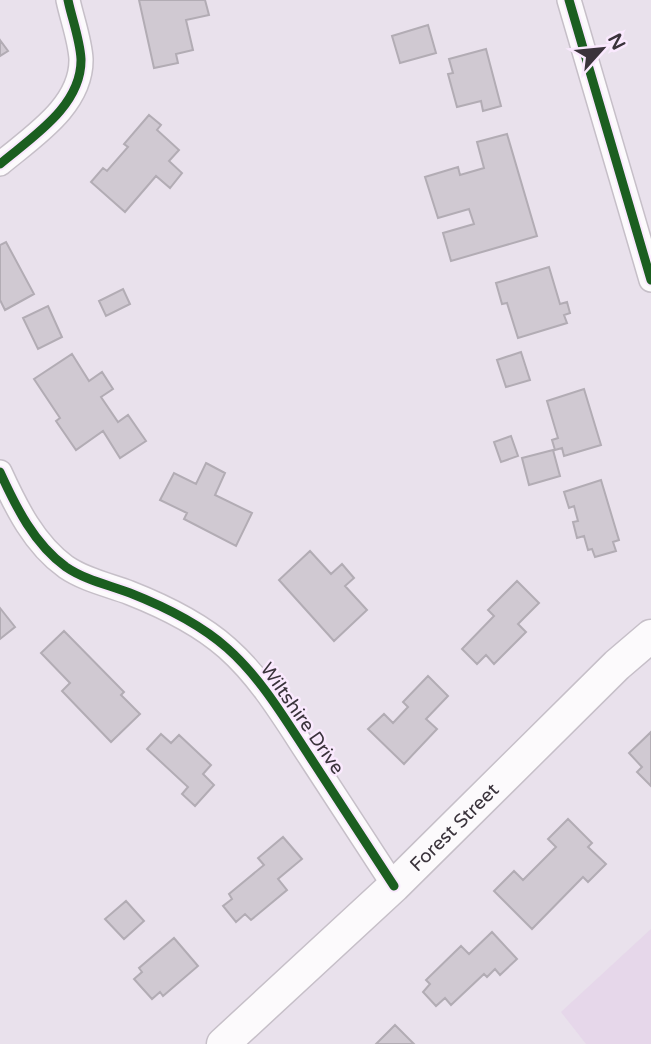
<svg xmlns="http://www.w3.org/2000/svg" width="651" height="1044" viewBox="0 0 651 1044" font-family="'Varela Round',sans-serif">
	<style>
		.built { fill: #e6d7ea }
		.building { fill: #d0c9d2; stroke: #b2acb4; stroke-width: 2 }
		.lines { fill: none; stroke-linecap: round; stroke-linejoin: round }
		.minor-casing { stroke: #c6bfc8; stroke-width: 26 }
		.secondary-casing { stroke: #c6bfc8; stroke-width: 35 }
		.minor { stroke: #fcfafc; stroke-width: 23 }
		.secondary { stroke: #fcfafc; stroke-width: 32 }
		.cycleway-casing { stroke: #fae9fe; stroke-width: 13 }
		.cycleway { stroke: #1b5e20; stroke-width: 9 }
		.labels { text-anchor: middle; stroke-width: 5; stroke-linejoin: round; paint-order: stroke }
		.street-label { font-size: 19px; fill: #3a333b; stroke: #fae9fe }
	</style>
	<rect width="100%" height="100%" fill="#e9e1ec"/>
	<path class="built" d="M651,929V1044H586L561,1012Z"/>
	<path class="building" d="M139,0H205L209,15L186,20L193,50L176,54L178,63L154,68Z
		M428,25L436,53L400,63L392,36Z
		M0,40L8,51L0,56Z
		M486,49L501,106L483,111L481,101L457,107L448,74L453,73L449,59Z
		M149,115L161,125L157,130L179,150L169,161L182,173L170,188L156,176L125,212L91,182L103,168L107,171L128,147L124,144Z
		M507,134L537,236L451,261L443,233L474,224L469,209L438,218L425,177L458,167L460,175L484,168L477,142Z
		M6,242L34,294L5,310L0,300V245Z
		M549,267L560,304L567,302L570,313L564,315L567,323L518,338L507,303L502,304L496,283Z
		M123,289L130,304L106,316L99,301Z
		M48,306L62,337L38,349L23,318Z
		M521,352L530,380L506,387L497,360Z
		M72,354L89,381L102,372L113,389L101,397L118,422L128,415L146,441L120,458L103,431L76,450L56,421L60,418L34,379Z
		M584,389L601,445L564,456L562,448L555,450L552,440L558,438L547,401Z
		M511,436L518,456L501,462L494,442Z
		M553,450L560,476L529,485L522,458Z
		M206,463L225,473L215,495L252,513L236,546L184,519L187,513L160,500L174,473L196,484Z
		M601,480L619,540L613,542L616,551L595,557L592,549L588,550L584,536L577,538L573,522L578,521L574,506L569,508L564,492Z
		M310,551L331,574L342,564L354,578L345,586L367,610L334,641L279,580Z
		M517,581L539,603L518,624L526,632L494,664L486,655L477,664L462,649L494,616L488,610Z
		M0,608L15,627L0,639Z
		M64,631L124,692L121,695L140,714L111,742L62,691L70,683L41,653Z
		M428,676L448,696L426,719L437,729L404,764L368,729L384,714L393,723L408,707L403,702Z
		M651,732V786L637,772L642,767L629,753Z
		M161,734L171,743L179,735L211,765L203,774L214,785L195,806L182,794L188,787L147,749Z
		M568,819L592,843L588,847L606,864L588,882L583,877L532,929L494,891L514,871L523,880L556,847L548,839Z
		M283,837L302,859L278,879L287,890L251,920L245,914L236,922L223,906L232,899L229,894L264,865L258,858Z
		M126,901L144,921L124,939L105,919Z
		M492,932L517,959L500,975L495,969L487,977L484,974L451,1005L445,998L436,1006L423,992L430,984L426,980L461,946L469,954Z
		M174,938L198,966L163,996L160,992L152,999L134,979L142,972L139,968Z
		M395,1025L414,1044H376Z"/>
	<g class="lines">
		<defs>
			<path id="minor" d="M569,0L651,280
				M0,164C32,137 82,106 81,59C80,40 72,19 68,0
				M0,472C16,507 34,544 66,567C85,580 109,585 130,593C163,606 200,624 227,648C261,678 285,719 310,757C338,800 366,843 394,886"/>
			<g id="secondary">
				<path id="s1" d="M223,1044L394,886L617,665L651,636"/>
			</g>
		</defs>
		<use href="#minor" class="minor-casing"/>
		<use href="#secondary" class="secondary-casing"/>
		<use href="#minor" class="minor"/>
		<use href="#secondary" class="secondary"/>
		<defs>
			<path id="cycleway" d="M569,0L651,280
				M0,164C32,137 82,106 81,59C80,40 72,19 68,0
				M0,472C16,507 34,544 66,567C85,580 109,585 130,593C163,606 200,624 227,648C261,678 285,719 310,757C338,800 366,843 394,886"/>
		</defs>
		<use href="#cycleway" class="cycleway-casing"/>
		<use href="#cycleway" class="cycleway"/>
	</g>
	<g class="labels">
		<g class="street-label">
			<text transform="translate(303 718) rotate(55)" y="7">Wiltshire Drive</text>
			<text dy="7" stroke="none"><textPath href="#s1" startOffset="317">Forest Street</textPath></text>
		</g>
	</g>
	<g transform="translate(602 49) rotate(63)" stroke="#fae9fe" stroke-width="5" paint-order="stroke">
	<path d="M0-5L12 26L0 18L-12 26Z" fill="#3a333b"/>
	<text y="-10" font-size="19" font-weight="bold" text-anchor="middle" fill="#3a333b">N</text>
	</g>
</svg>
